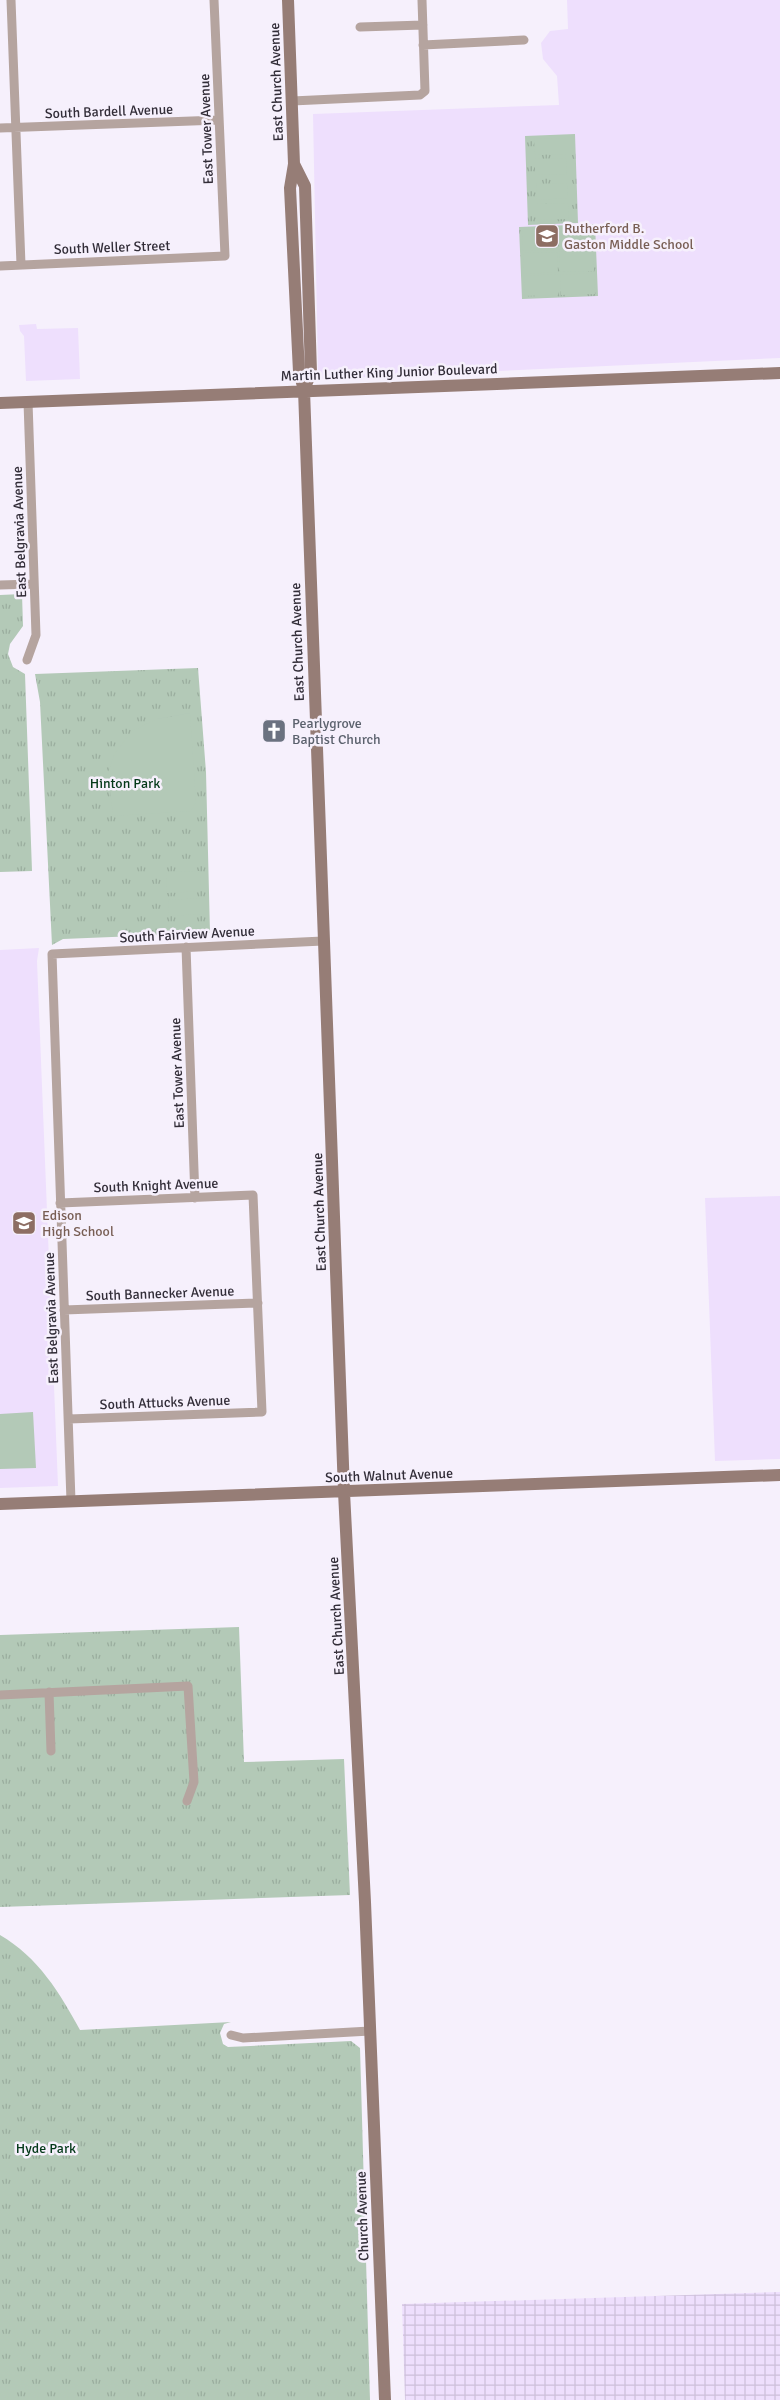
<svg xmlns="http://www.w3.org/2000/svg" width="780" height="2400" viewBox="0 0 780 2400" font-family="Signika,sans-serif">
	<style>
		.built { fill: #eedffd }
		.industrial { fill: url(#industrial-grid) }
		.grass { fill: url(#grass-tufts) }
		.pitch { fill: #b3c9b7 }
		.lines { fill: none; stroke-linecap: round; stroke-linejoin: round }
		.street { stroke: #b5a49f; stroke-width: 9 }
		.secondary { stroke: #967d76; stroke-width: 12 }
		.labels { text-anchor: middle; stroke-width: 5; stroke-linejoin: round; paint-order: stroke }
		.street-label { font-size: 14px; fill: #322d38; stroke: #f6f0fc }
		.education-label { font-size: 14px; fill: #785e54; stroke: #f6f0fc; text-anchor: start }
		.worship-label { font-size: 14px; fill: #5b616d; stroke: #f6f0fc; text-anchor: start }
		.park-label { font-size: 14px; fill: #033818; stroke: #f6f0fc }
	</style>
	<defs>
		<pattern id="industrial-grid" width="8" height="8" patternUnits="userSpaceOnUse" patternTransform="scale(1.25)"><rect width="8" height="8" fill="#eedffd"/><path d="M0 4h8M4 0v8" fill="none" stroke="#cdc0da"/></pattern>
		<pattern id="grass-tufts" width="24" height="20" patternUnits="userSpaceOnUse" patternTransform="scale(1.25)"><rect width="24" height="20" fill="#b3c9b7"/><path d="M3 7l-1-3M5 7V3M7 7l1-3M15 17l-1-3M17 17v-4M19 17l1-3" fill="none" stroke="#9aad9e"/></pattern>
	</defs>
	<rect width="100%" height="100%" fill="#f6f0fc"/>
	<path class="built" d="M567,0H780V358L322,379L318,372L313,114L559,105L557,76L543,59L541,43L550,31L568,29Z
		M36,324L37,329L78,328L80,379L26,381L24,336L20,331L19,325Z
		M39,948L37,961L58,1486L0,1488V950Z
		M780,1196V1459L715,1461L705,1198Z"/>
	<path class="industrial" d="M780,2292V2400H405L402,2304Z"/>
	<path class="grass" d="M575,134L578,223L528,225L525,136Z
		M595,224L598,296L522,299L519,227Z
		M22,594L23,626L10,644L8,654L13,667L25,674L32,871L0,872V595Z
		M198,668L206,772L210,933L63,939L52,945L40,702L35,674Z
		M239,1627L244,1762L344,1759L350,1895L0,1907V1635Z
		M0,1935C38,1957 60,1993 80,2030L231,2022L224,2024L220,2033L223,2044L228,2047L351,2041L360,2048L370,2400H0Z"/>
	<path class="pitch" d="M566,138V154L535,155L534,139Z
		M566,158L567,174L535,175V159Z
		M567,183L568,198L537,200L536,184Z
		M568,203L569,219L537,220V204Z
		M592,228L593,248L559,250L558,229Z
		M556,229V250L523,251L522,230Z
		M593,250L594,271L560,272L559,252Z
		M557,252L558,272L524,274L523,253Z
		M594,273L595,294L561,295L560,275Z
		M558,274V295L525,296L524,276Z
		M190,713L196,802L191,811L113,816L108,772L115,753L132,731L157,719Z
		M200,871L201,891L167,893L166,872Z
		M201,898V914L169,916L168,900Z
		M33,1412L36,1468L0,1469V1414Z"/>
	<g class="lines">
		<path class="street" d="M11,0L21,265
			M360,27L423,25
			M423,45L524,40
			M292,101L420,95L425,91L422,0
			M0,128L219,120
			M0,266L225,256L214,0
			M0,585L34,584
			M27,660L36,635L28,402
			M186,947L195,1198
			M60,1203L253,1195L262,1412L69,1419
			M64,1310L258,1303
			M71,1501L52,954L323,941
			M49,1692L51,1751
			M0,1695L188,1686L194,1782L187,1801
			M231,2035L243,2038L370,2031"/>
		<path class="secondary" d="M288,0L294,164L290,188L299,372L304,390L344,1492L365,1902L385,2400
			M294,164L305,186L311,372L304,390
			M0,403L780,373
			M0,1504L780,1475"/>
	</g>
	<defs>
		<symbol id="school-square" viewBox="-11 -11 22 22"><rect x="-9" y="-9" width="18" height="18" rx="4" fill="#8d6e63" stroke="#f6f0fc"/><path d="M0-5L7-2L0 1L-7-2ZM-4 1L0 2.5L4 1V4Q0 6-4 4Z" fill="#fff"/></symbol>
		<symbol id="church-square" viewBox="-11 -11 22 22"><rect x="-9" y="-9" width="18" height="18" rx="4" fill="#6b7280" stroke="#f6f0fc"/><path d="M-1.2-6h2.4v3.5h3.3v2.4h-3.3V6h-2.4V-.1h-3.3v-2.4h3.3Z" fill="#fff"/></symbol>
	</defs>
	<g fill-rule="evenodd">
		<use href="#school-square" x="533" y="222" width="28" height="28"/>
		<use href="#church-square" x="260" y="717" width="28" height="28"/>
		<use href="#school-square" x="10" y="1209" width="28" height="28"/>
	</g>
	<g class="labels">
		<g class="street-label">
			<text transform="translate(276 82) rotate(-92)" y="5">East Church Avenue</text>
			<text transform="translate(109 111) rotate(-2)" y="5">South Bardell Avenue</text>
			<text transform="translate(206 129) rotate(-92)" y="5">East Tower Avenue</text>
			<text transform="translate(112 247) rotate(-2)" y="5">South Weller Street</text>
			<text transform="translate(389 372) rotate(-2)" y="5">Martin Luther King Junior Boulevard</text>
			<text transform="translate(19 532) rotate(-92)" y="5">East Belgravia Avenue</text>
			<text transform="translate(297 642) rotate(-92)" y="5">East Church Avenue</text>
			<text transform="translate(187 934) rotate(-3)" y="5">South Fairview Avenue</text>
			<text transform="translate(177 1073) rotate(-92)" y="5">East Tower Avenue</text>
			<text transform="translate(156 1185) rotate(-2)" y="5">South Knight Avenue</text>
			<text transform="translate(319 1212) rotate(-92)" y="5">East Church Avenue</text>
			<text transform="translate(160 1293) rotate(-2)" y="5">South Bannecker Avenue</text>
			<text transform="translate(51 1318) rotate(-92)" y="5">East Belgravia Avenue</text>
			<text transform="translate(165 1402) rotate(-2)" y="5">South Attucks Avenue</text>
			<text transform="translate(389 1475) rotate(-2)" y="5">South Walnut Avenue</text>
			<text transform="translate(336 1616) rotate(-93)" y="5">East Church Avenue</text>
			<text transform="translate(362 2216) rotate(-92)" y="5">Church Avenue</text>
		</g>
		<g class="education-label">
			<text x="564" y="233">Rutherford B.<tspan x="564" dy="16">Gaston Middle School</tspan></text>
			<text x="42" y="1220">Edison<tspan x="42" dy="16">High School</tspan></text>
		</g>
		<g class="worship-label">
			<text x="292" y="728">Pearlygrove<tspan x="292" dy="16">Baptist Church</tspan></text>
		</g>
		<g class="park-label">
			<text x="125" y="788">Hinton Park</text>
			<text x="46" y="2153">Hyde Park</text>
		</g>
	</g>
</svg>
